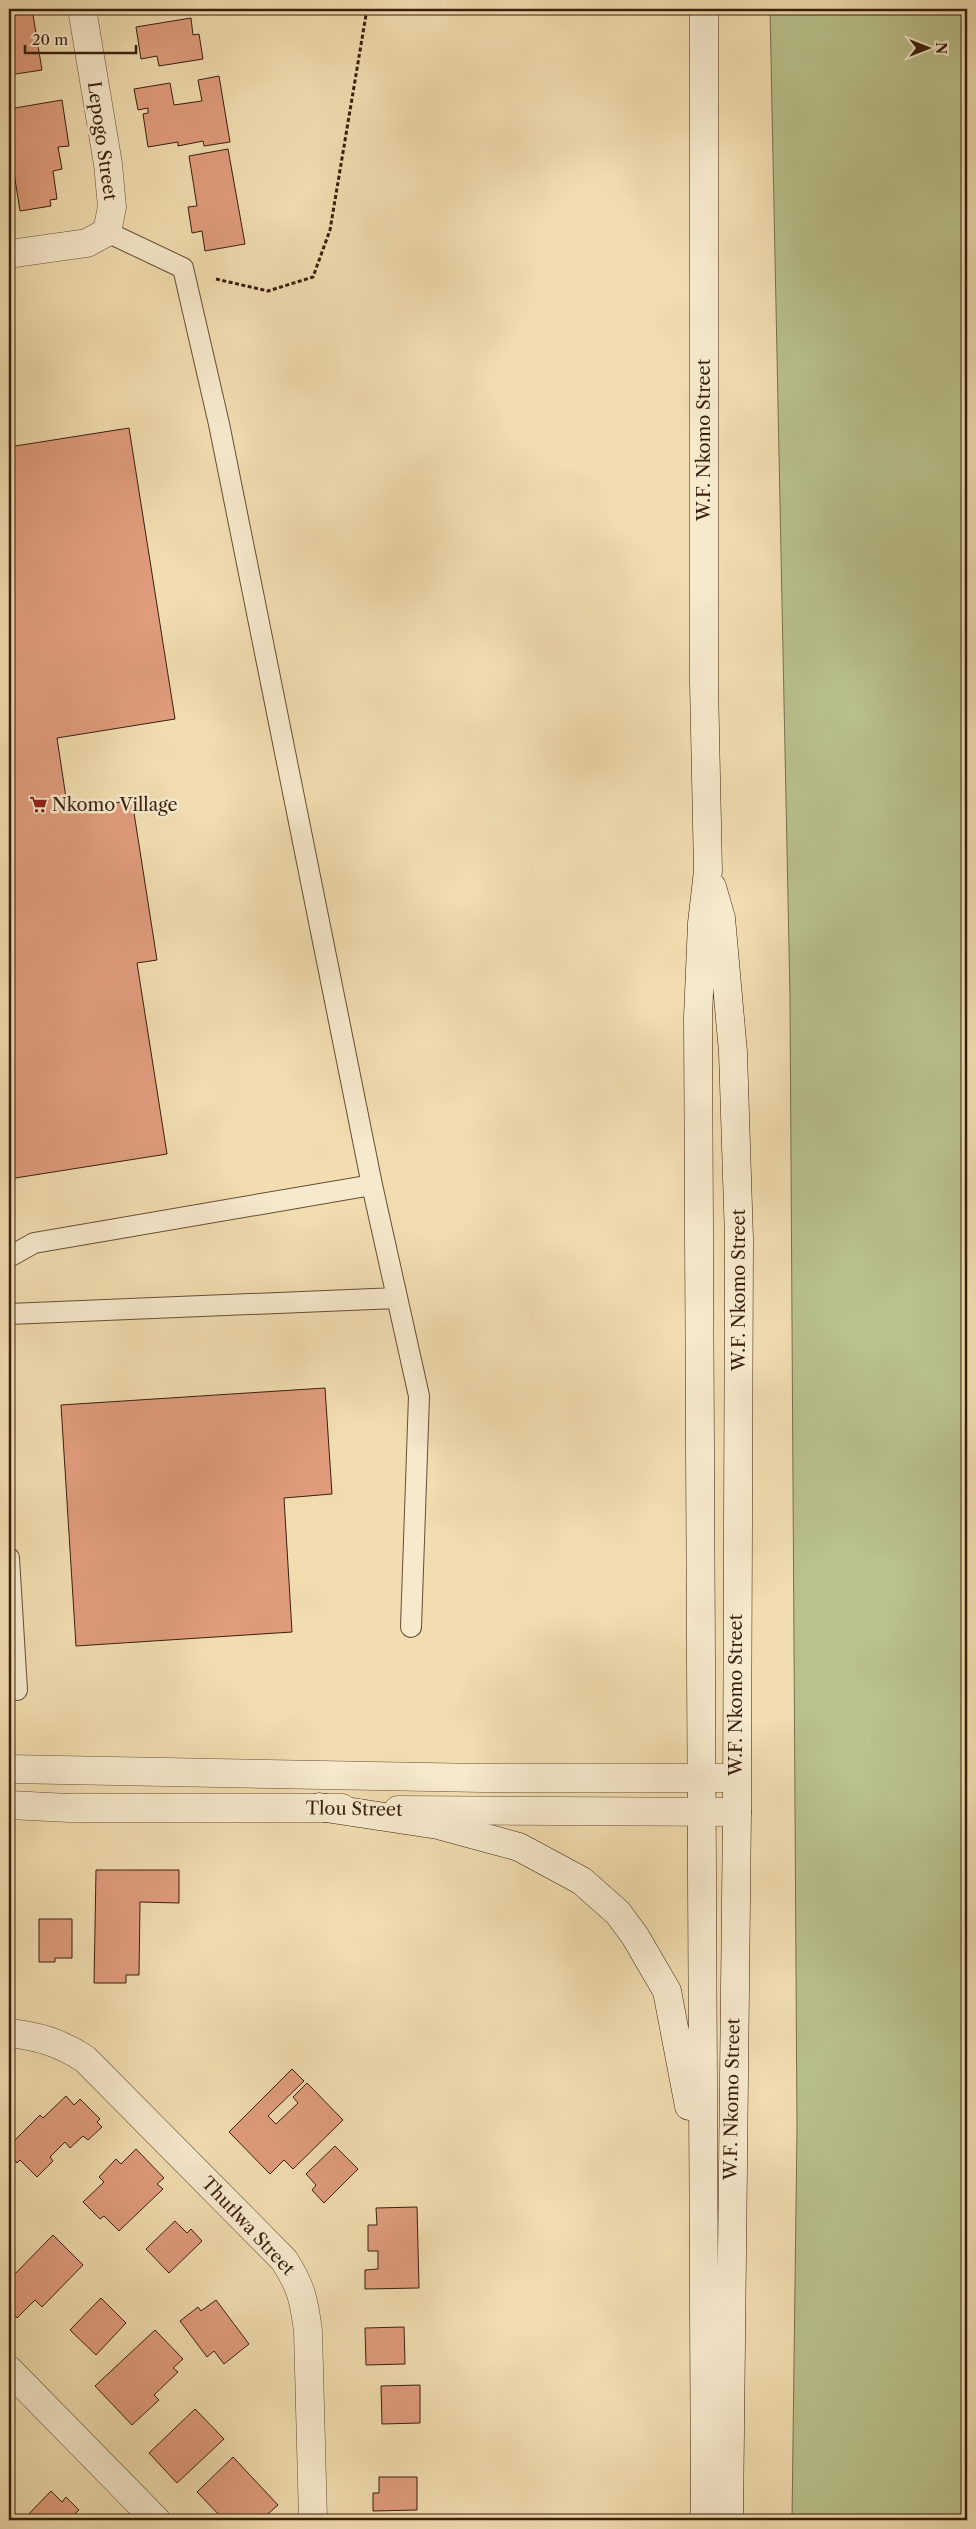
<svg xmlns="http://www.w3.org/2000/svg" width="976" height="2529" viewBox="0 0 976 2529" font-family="'Libre Caslon Text',serif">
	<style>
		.green { fill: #b9c18c; stroke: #79704c }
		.building { fill: #e09c7d; stroke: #391f0c }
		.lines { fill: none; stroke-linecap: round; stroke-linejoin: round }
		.lane-casing { stroke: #674e35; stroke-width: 22 }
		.street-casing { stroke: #674e35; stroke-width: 29 }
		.secondary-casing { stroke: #391f0c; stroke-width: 29 }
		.path { stroke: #391f0c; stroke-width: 3; stroke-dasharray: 4 2.5; stroke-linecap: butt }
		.lane { stroke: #f6e9cc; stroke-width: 20 }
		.street { stroke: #f6e9cc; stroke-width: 28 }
		.secondary { stroke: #f6e9cc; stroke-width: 28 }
		.labels { text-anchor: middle; stroke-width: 5; stroke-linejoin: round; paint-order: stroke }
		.street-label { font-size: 18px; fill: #391f0c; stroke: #f6e9cc }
		.poi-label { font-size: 18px; fill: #391f0c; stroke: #f6e9cc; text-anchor: start }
	</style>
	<rect width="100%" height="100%" fill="#f1ddb0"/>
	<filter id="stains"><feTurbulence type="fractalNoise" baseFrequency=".004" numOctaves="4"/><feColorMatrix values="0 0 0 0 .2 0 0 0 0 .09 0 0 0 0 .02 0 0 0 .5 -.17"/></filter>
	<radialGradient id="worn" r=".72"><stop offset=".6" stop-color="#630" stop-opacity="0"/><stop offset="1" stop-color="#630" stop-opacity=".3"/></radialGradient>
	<path class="green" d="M770,9H967V2520H792L797,2129L790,997Z"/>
	<path class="building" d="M9,9H32L42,70L9,75Z
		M191,18L193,35L199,34L203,59L159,66L157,56L141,59L136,27Z
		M219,76L230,142L204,146L203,141L178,146V142L148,147L143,114L148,113V108L138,110L134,89L170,83L174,105L202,101L198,80Z
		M62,100L69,146L58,147L62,169L53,171L57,199L50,200L51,206L20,211L9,141V109Z
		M228,149L245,244L205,251L202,231L192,233L188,207L197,206L189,156Z
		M129,428L175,719L57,738L68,811L132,800L157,960L137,963L167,1154L9,1179V447Z
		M325,1388L332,1494L284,1498L292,1632L76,1646L61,1405Z
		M96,1870H179V1903L140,1902L139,1975H126V1983H94Z
		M9,1877H13L12,1921H9Z
		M39,1919H72V1958H55V1962H39Z
		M292,2069L304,2081L268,2116L276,2124L298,2103L293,2097L307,2083L343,2120L293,2169L284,2160L270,2174L229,2132Z
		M66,2096L74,2105L80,2099L100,2119L97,2122L102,2127L88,2140L83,2136L70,2148L65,2142L50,2157L53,2161L37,2177L20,2160L17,2163L9,2154V2146L40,2115L43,2118Z
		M335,2146L358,2169L324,2203L312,2190L316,2185L306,2174Z
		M136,2149L164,2178L157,2184L163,2189L119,2231L104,2216L100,2219L83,2202L104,2182L99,2177L116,2159L121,2164Z
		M417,2207L419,2288L365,2289V2270L378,2269V2251H368V2225H377L376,2208Z
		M175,2221L187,2233L191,2229L202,2241L169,2273L146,2249Z
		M53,2235L83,2265L42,2307L35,2300L17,2318L9,2309V2280Z
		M101,2298L126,2323L96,2355L70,2330Z
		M216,2300L249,2344L224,2364L214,2351L207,2357L180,2321L198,2307L201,2311Z
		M404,2327L405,2364L366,2365L365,2328Z
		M155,2330L183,2359L173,2368L178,2372L154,2395L159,2400L132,2425L95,2386Z
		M420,2385V2423L382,2424L381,2386Z
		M195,2409L224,2439L177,2483L149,2453Z
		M233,2457L278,2505L261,2520H238L235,2517L232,2520H224L197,2492Z
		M379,2477H417V2510L373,2511V2493H379Z
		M51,2491L62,2502L66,2497L79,2510L68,2520H23Z"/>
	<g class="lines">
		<defs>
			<path id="lane" d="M107,232L183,268L219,424L372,1185L419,1396L411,1627
				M9,1257L34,1243L372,1185
				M9,1314L397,1298
				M9,1558L17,1690"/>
			<path id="street" d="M9,254L87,243L107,232L112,207L108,164L82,9
				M9,1769L482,1778H735
				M9,1805L69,1808H342
				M398,1810L737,1812
				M9,2033C38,2036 61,2043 85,2059L284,2260C301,2286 304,2300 308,2331L313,2520
				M9,2370L156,2520"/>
			<path id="secondary" d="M704,9V683L708,871L702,923L698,1017L705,2520
				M712,887L721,918L733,1052L739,1239L737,1812L729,2520
				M319,1807L438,1825L519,1847L582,1881L618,1913L635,1936L667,1991L689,2106"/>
		</defs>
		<use href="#lane" class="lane-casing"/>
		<use href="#street" class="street-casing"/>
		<use href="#secondary" class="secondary-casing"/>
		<path class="path" d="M216,279L268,291L313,277L330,230L367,9"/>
		<use href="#lane" class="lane"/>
		<use href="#street" class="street"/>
		<use href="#secondary" class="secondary"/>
	</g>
	<defs>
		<symbol id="supermarket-bare" viewBox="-9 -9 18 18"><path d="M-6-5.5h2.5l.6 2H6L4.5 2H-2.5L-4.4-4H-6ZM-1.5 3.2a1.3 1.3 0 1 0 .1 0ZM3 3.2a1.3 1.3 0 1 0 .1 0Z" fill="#8f2418" stroke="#f6e9cc" stroke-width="2.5" paint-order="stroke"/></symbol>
	</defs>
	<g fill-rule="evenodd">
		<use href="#supermarket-bare" x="26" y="792" width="25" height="25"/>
	</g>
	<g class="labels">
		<g class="street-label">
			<text transform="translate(102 141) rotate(82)" y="6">Lepogo Street</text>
			<text transform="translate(704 440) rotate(-90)" y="6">W.F. Nkomo Street</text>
			<text transform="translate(739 1290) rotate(-90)" y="6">W.F. Nkomo Street</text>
			<text transform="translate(736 1695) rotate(-90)" y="6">W.F. Nkomo Street</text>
			<text transform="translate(354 1809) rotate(1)" y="6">Tlou Street</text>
			<text transform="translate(732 2099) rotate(-89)" y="6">W.F. Nkomo Street</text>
			<text transform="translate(248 2226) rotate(47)" y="6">Thutlwa Street</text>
		</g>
		<g class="poi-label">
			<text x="52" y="811">Nkomo Village</text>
		</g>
	</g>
	<rect width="976" height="2529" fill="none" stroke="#f1ddb0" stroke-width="30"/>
	<rect x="10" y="10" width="956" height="2509" fill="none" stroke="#391f0c" stroke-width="2.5"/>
	<rect x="15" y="15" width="946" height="2499" fill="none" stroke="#391f0c"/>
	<g transform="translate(928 48) rotate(90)" stroke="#f6e9cc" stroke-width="4" paint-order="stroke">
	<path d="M0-4L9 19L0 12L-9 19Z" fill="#391f0c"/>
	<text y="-8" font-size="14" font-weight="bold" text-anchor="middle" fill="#391f0c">N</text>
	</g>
	<path d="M25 45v8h111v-8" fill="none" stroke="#391f0c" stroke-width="2.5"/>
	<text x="32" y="45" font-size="15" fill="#391f0c" stroke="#f6e9cc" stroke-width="4" paint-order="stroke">20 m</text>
	<rect width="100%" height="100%" filter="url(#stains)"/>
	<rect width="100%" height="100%" fill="url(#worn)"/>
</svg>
